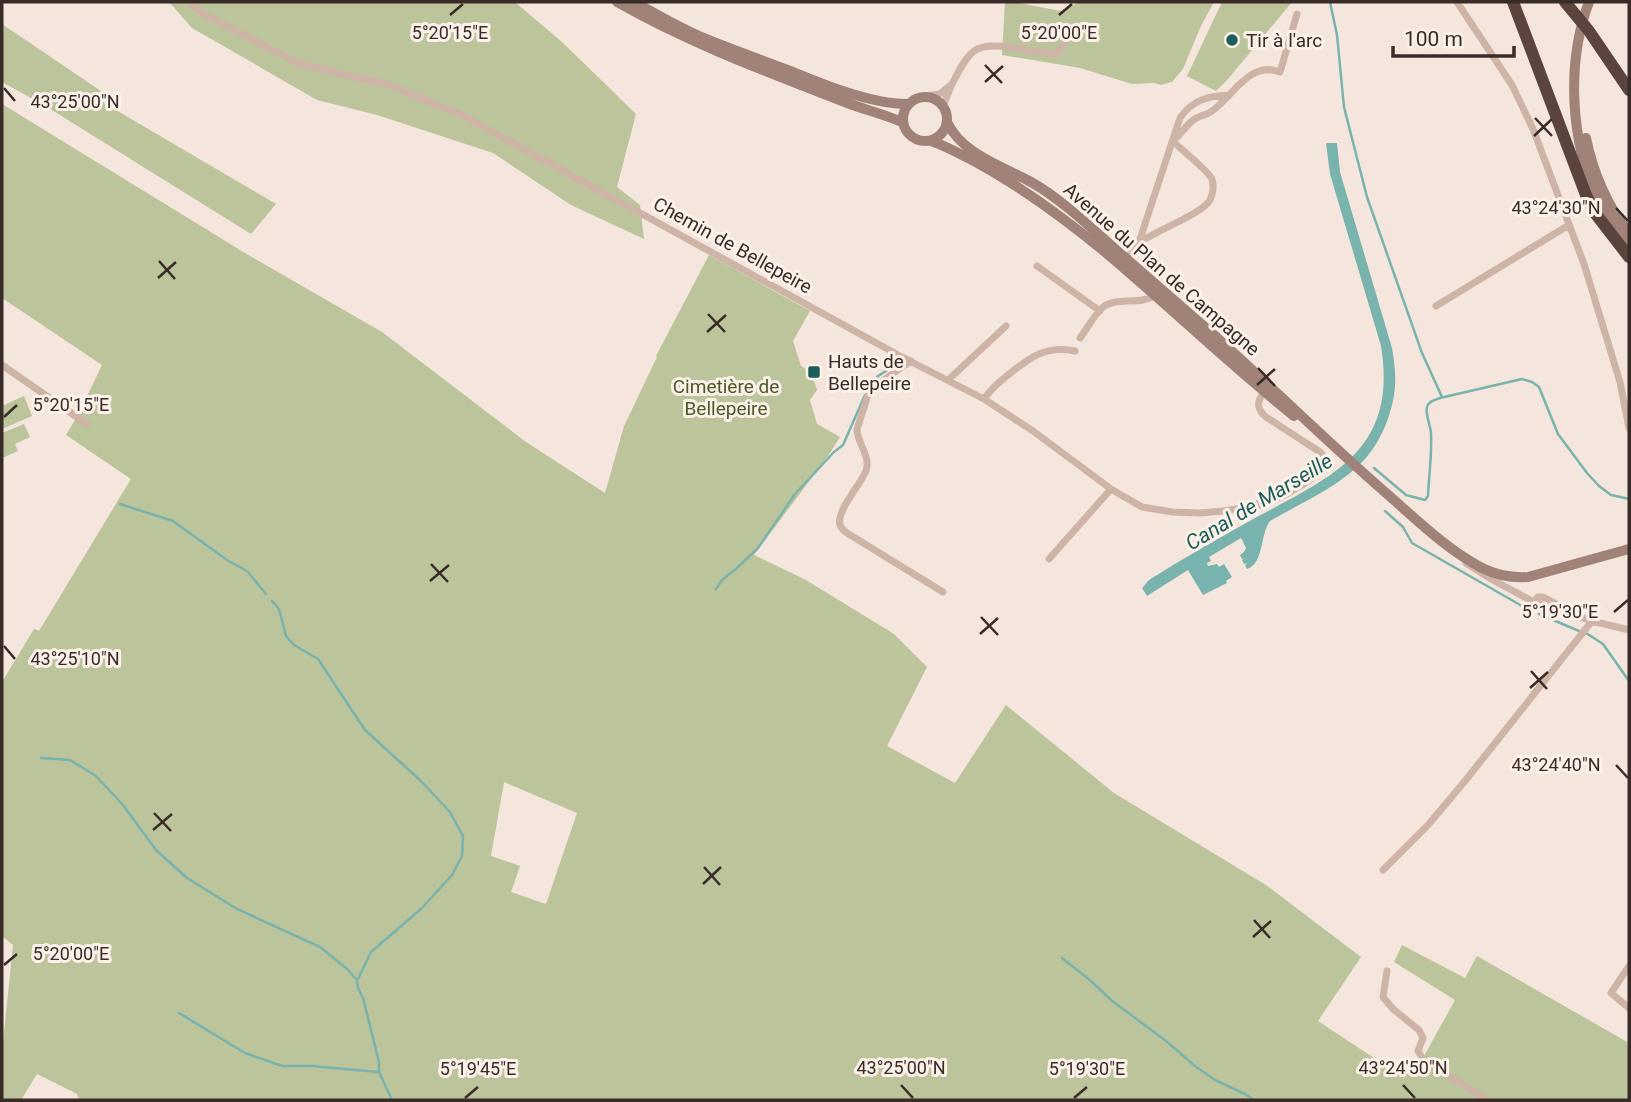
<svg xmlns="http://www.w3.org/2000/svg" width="1631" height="1102" viewBox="0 0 1631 1102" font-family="Roboto,sans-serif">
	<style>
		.green { fill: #bcc49b; fill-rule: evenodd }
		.water { fill: #79b3ae }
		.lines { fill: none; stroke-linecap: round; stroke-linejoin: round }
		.stream { stroke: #79b3ae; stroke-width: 2.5 }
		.minor { stroke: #cdb4a7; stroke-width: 7 }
		.secondary { stroke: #a18278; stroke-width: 10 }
		.motorway { stroke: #5b443e; stroke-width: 12 }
		.ticks { fill: none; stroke: #392b28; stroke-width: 2.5 }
		.poi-dot { fill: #1a5e5a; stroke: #fbf1e9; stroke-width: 2.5 }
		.labels { text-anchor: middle; stroke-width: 6; stroke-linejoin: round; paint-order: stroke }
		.poi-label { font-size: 19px; fill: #392b28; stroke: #fbf1e9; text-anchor: start }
		.street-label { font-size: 19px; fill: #392b28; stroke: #fbf1e9 }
		.park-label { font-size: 19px; fill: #4e592a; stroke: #fbf1e9 }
		.water-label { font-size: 21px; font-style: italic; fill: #1a5e5a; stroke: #fbf1e9 }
		.ticks-label { font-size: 18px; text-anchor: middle; fill: #392b28; stroke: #fbf1e9; stroke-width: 6; stroke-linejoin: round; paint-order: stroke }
	</style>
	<rect width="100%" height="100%" fill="#f4e6dc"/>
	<path class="green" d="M169,2H515L562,42L636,114L617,187L640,205L644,239L571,205L493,153L377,115L317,100L192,28Z
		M1005,2H1014L1061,11L1080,2H1214L1201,26L1183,69L1172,82L1161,85L1154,83L1132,84L1080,68L1002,55Z
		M1222,2H1292L1228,79L1216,91L1187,76Z
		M2,24L101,91L104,103L276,204L251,234L47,107L2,82Z
		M2,104L245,253L382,332L526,442L605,493L624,426L657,357L656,356L709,255L810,311L793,341L801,366L811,372L817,390L810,400L817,424L840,437L828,456L754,555L806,580L894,634L927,667L887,746L955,783L1006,705L1114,793L1266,885L1361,957L1318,1021L1377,1060L1413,1076L1455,1000L1394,962L1402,945L1465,978L1477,956L1629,1043V1100H79L77,1094L37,1074L21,1100H2V1052L13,945L2,936V682L34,629L39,631L131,479L66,435L79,413L102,365L2,298ZM504,782L577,813L546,904L511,892L520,866L491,856Z
		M24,396L32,416L2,429V406Z
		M24,424L30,437L15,444L18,451L2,458V433Z"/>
	<path class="water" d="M1326,143H1337L1340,172L1392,348C1394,360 1396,373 1395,386C1393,414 1379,448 1357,467C1332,490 1299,504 1270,521C1260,534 1264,564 1247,569L1245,565L1248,563L1244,564L1242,560L1245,558L1242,559L1240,555L1244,552L1246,548L1241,538L1209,557L1211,561L1207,563L1208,566L1217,564L1219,567L1224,564L1232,577L1226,581L1227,583L1203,595L1188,570L1147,596L1142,588L1149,580C1184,558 1219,538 1255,518C1333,476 1398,450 1381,346L1330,174Z"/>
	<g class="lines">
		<path class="stream" d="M1330,2L1337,35L1344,107L1367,197L1422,353L1442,397
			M873,384L878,376L897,364
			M1374,468L1406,495L1425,500L1428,496C1429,475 1432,454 1431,434C1431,426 1425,415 1427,407C1428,401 1435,400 1440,398L1522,379L1532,382L1539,387L1558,434L1587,473L1599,486L1611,495L1629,499
			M120,504L173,521L227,560L247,571L266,594
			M1385,511L1403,527L1412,543L1522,606
			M716,589L722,580L737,568L758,548L795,494L834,452L843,445L865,395
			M272,601L279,609L286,636L294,645L318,659L365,730L421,781L450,812L463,836L462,856L452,875L421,909L371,952L357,981L358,988L363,998L379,1062V1072L392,1100
			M1539,614L1579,631
			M1586,633L1603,644L1629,681
			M41,758L70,760L96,776L123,805L156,850L187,878L237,909L320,947L347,969L356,979
			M1062,958L1091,981L1111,1000L1166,1041L1195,1066L1215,1080L1245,1094L1254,1100
			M179,1013L245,1053L282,1066H312L378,1072"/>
		<path class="minor" d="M190,2L205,15L300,64L389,85L462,115L900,356L984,399L1033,431L1111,489L1142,507L1172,512L1200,513L1223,511L1262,505L1285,495L1307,482L1325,469L1327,461L1320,452L1266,417C1254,407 1258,399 1267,388
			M1457,2L1512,85L1533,129L1584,264L1620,382L1629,428
			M952,84C958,73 964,59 974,51C990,38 1035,54 1056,54L1064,45L1065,35
			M926,96L940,94L952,84L943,106
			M1139,242L1180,118C1192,100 1208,96 1229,95
			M1126,259C1130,253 1135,246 1140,242C1155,231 1202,214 1210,200C1213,194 1214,185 1212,179C1208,170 1181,150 1173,141C1180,135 1185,127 1192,121C1198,115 1206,116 1212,111C1233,96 1250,60 1280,72L1297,14
			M1037,266L1100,311
			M1436,306L1569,225
			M1080,338C1087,329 1094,315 1103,307C1118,296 1139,306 1156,295
			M911,361L875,386L869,392L857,429C857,443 871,456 866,471C861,484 836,511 840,525C841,528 844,531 847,533L943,592
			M2,365L87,424
			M948,380L1006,326
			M984,399C991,389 999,382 1008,375C1030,357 1046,345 1075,351
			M1257,504C1272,494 1285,484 1303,483
			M1049,559L1111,489
			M1466,563L1491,579L1534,602L1592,621L1629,630
			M1534,602L1538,597H1543L1566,609
			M1383,870L1428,825L1465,781L1592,621
			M1629,966L1611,993L1629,1008
			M1387,971L1383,997L1393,1009L1419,1030L1423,1038L1418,1051L1423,1059L1487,1100"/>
		<path class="secondary" d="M617,2C689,43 765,71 842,101C862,109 883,114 902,122
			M634,2C658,15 681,29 706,39C733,50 761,60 788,70C822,84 870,104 907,104
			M1589,2C1566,63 1570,143 1599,201C1607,216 1616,229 1625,243
			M903 119a22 22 0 1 1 44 0a22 22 0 1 1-44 0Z
			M947,122C962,154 1002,166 1031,182C1061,199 1088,225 1114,248C1147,277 1181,306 1214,335C1272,387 1327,442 1386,493C1416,519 1446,549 1482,568C1496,575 1512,578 1528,577L1629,549
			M1586,138C1593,172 1608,206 1629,234
			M931,141C946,146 960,154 974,161C1022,187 1064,218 1105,252C1169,306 1229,364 1294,416"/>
		<path class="motorway" d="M1513,2L1586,195L1595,213L1629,257
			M1565,2L1589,31L1629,90"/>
	</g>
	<path class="ticks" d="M450,15L463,4M1059,15L1072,4M985,65L1002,83M985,82L1003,66M4,88L15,101M1535,118L1552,136M1534,136L1552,119M1616,208L1628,221M159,261L175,279M158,278L176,262M708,314L725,332M707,332L726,315M1258,368L1275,386M1257,385L1275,369M4,417L17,405M431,564L448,582M430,581L449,565M1614,612L1628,600M981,617L998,635M980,634L998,618M4,646L15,659M1531,671L1547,689M1530,688L1548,672M1616,765L1628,778M154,813L171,831M153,830L172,814M704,867L720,885M703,884L721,867M1254,920L1270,938M1253,937L1271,921M4,965L17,954M901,1085L913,1098M1403,1085L1415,1098M465,1098L478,1087M1074,1098L1087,1087"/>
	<g class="poi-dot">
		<circle cx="1232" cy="40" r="7"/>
		<rect x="807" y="365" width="14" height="14" rx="3.5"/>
	</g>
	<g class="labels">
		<g class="poi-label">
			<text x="1246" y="47">Tir à l'arc</text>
			<text x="828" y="368">Hauts de<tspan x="828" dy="22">Bellepeire</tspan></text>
		</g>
		<g class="street-label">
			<text transform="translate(733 245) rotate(29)" y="7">Chemin de Bellepeire</text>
			<text transform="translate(1162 269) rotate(41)" y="7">Avenue du Plan de Campagne</text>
		</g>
		<g class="park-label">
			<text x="726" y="393">Cimetière de<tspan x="726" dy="22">Bellepeire</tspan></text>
		</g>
		<g class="water-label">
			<text transform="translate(1259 502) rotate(-31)" y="7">Canal de Marseille</text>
		</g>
	</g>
	<g class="ticks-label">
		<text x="450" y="39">5°20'15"E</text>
		<text x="1059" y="39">5°20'00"E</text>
		<text x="75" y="108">43°25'00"N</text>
		<text x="1556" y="214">43°24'30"N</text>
		<text x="71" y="411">5°20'15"E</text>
		<text x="1560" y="618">5°19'30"E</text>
		<text x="75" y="665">43°25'10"N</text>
		<text x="1556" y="771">43°24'40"N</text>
		<text x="71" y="960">5°20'00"E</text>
		<text x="901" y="1074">43°25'00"N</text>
		<text x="1403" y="1074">43°24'50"N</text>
		<text x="478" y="1075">5°19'45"E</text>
		<text x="1087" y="1075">5°19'30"E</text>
	</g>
	<rect width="1631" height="1102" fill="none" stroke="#392b28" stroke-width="7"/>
	<path d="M1393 46v10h121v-10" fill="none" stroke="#392b28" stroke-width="3.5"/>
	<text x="1404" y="46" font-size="21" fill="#392b28" stroke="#fbf1e9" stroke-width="5" paint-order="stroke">100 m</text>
</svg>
